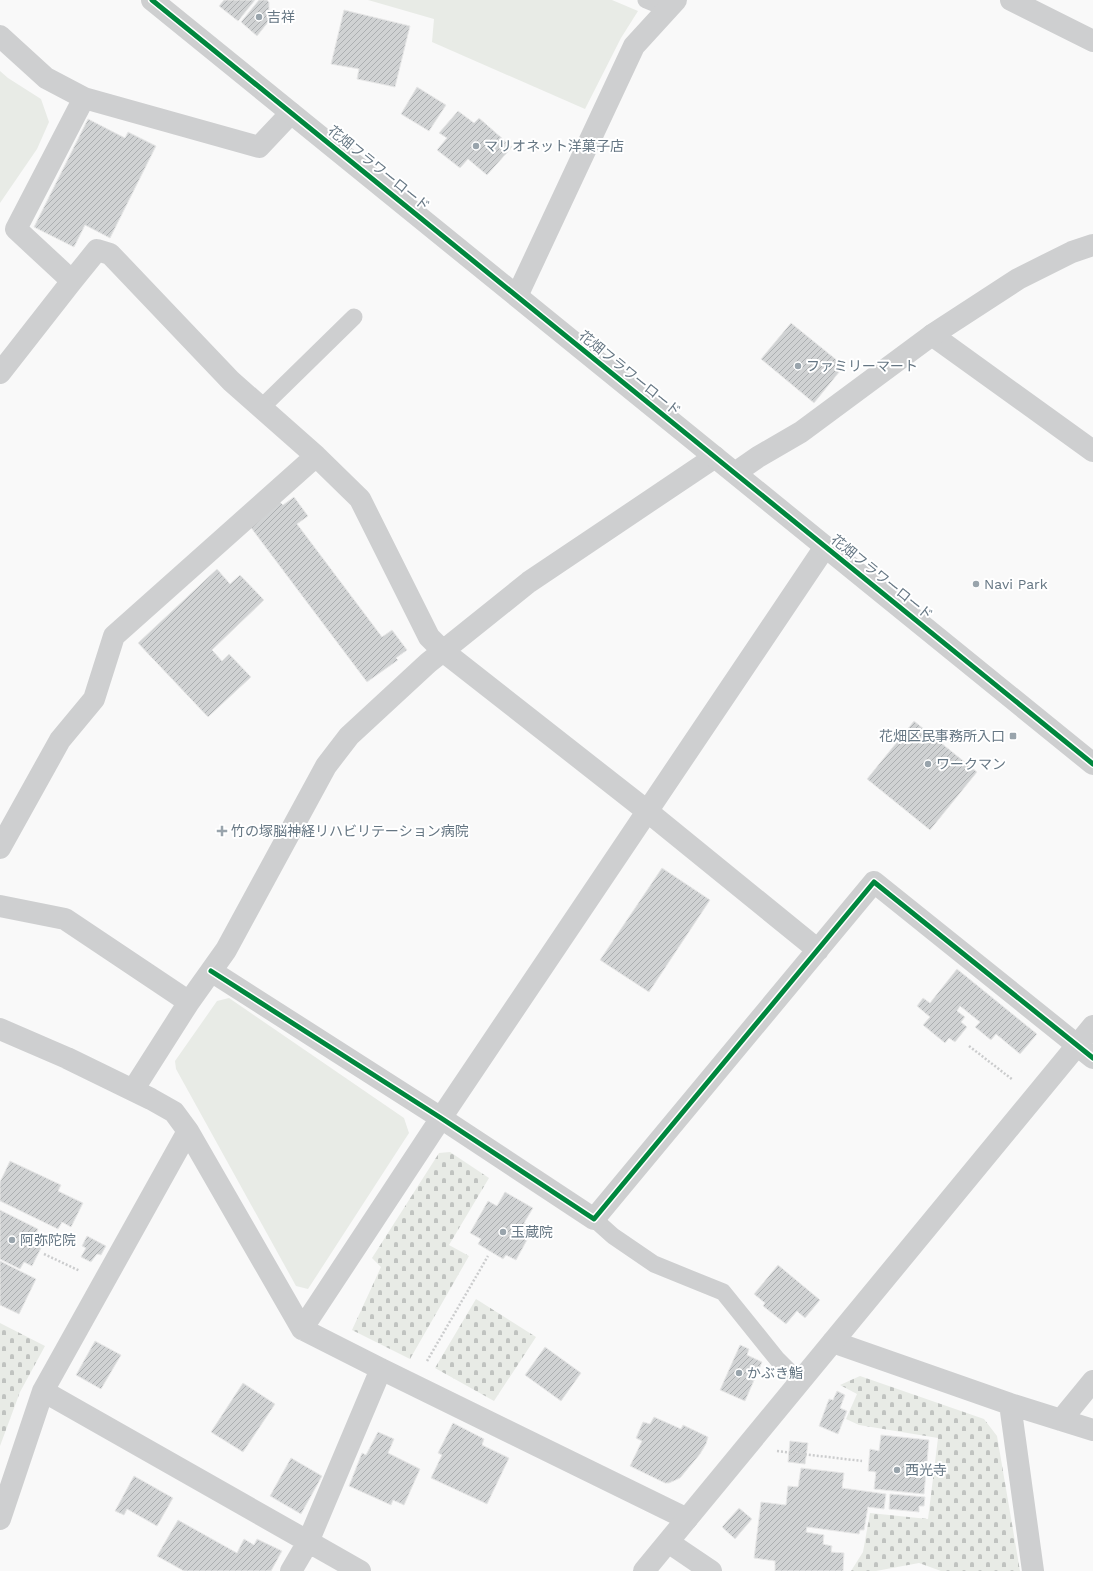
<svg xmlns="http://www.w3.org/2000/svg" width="1093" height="1571" viewBox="0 0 1093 1571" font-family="'Work Sans','Noto Sans JP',sans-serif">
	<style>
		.green { fill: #e8ebe6 }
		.cemetery { fill: url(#cemetery-stones) }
		.building { fill: url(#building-hatch); stroke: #e8e8e8 }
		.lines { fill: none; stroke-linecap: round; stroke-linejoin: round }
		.path { stroke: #cbcccd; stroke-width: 2.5; stroke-dasharray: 2 2; stroke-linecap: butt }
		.service { stroke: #cecfd0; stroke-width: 17 }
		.minor { stroke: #cecfd0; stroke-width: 22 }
		.tertiary { stroke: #cecfd0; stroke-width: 22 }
		.cycleway-casing { stroke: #fff; stroke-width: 8 }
		.cycleway { stroke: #00873e; stroke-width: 5 }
		.poi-dot { fill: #99a4ac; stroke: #fff; stroke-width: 1.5 }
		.labels { text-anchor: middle; stroke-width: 4; stroke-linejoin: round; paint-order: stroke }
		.poi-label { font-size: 14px; fill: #657683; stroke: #fff; text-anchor: start }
		.street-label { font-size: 14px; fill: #657683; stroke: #fff }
	</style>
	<defs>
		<pattern id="cemetery-stones" width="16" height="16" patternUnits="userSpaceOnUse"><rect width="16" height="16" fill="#e8ebe6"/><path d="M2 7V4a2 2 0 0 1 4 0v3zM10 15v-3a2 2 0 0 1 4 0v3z" fill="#c0c3c0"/></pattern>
		<pattern id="building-hatch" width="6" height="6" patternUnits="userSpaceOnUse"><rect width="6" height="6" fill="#d0d2d3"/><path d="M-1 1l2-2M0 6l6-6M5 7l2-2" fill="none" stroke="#acafb1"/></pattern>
	</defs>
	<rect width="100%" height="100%" fill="#f9f9f9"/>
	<path class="green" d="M368,0H612L638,11L621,38L585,109L432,42L434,19Z
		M0,71L8,78L41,99L49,122L37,149L0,203Z
		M229,998L404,1118L409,1133L308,1289L296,1286L176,1069L175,1061L217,1001Z"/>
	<path class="cemetery" d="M450,1152L489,1178L449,1245L469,1256L410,1359L352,1330L381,1267L372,1258L439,1153Z
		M476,1299L536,1337L494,1401L435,1368Z
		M0,1323L45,1346L20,1392L0,1446Z
		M860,1376L984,1419L997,1436L1020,1571H941L919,1563L876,1571H851L863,1552L870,1513L928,1519L938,1438L859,1425L846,1419L857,1394L840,1385Z"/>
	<path class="building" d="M224,0H255L238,21L219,6Z
		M259,0H267L269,2V21L257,36L241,22Z
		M344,10L410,26L395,87L357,79L359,69L331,64Z
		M417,87L446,105L429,131L401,114Z
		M458,111L474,123L479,118L512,147L487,175L468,159L460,168L437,150L447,138L439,133Z
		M88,119L125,138L128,132L156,146L110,238L85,225L74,247L34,227Z
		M791,323L844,366L814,403L761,359Z
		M294,497L308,516L297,524L382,637L392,630L407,650L396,658L398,660L367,682L249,525L280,502L283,505Z
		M217,569L230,584L240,575L264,600L212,650L222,661L229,654L251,677L208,717L138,643Z
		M914,721L977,772L930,830L867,779Z
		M662,868L710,900L649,992L600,960Z
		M957,969L1037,1034L1020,1054L996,1034L991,1040L975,1027L980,1022L960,1006L957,1011L965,1017L961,1022L967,1027L955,1042L949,1038L945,1043L923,1025L930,1017L917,1006L923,998L930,1003Z
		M10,1161L61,1185L58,1191L83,1203L71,1227L62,1222L58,1229L0,1201V1182Z
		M505,1192L533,1208L524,1223L533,1229L516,1260L506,1255L503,1259L478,1244L481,1239L470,1233L488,1201L497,1206Z
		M0,1210L38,1229L33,1239L43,1244L32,1266L24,1262L20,1269L0,1259Z
		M87,1236L106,1246L101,1255L97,1254L91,1262L81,1257L86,1248L82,1246Z
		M0,1261L36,1279L19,1314L0,1305Z
		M778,1265L820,1300L805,1318L797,1311L786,1324L763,1306L765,1303L754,1294Z
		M95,1341L121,1355L101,1389L76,1375Z
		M740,1345L749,1349L747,1355L762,1362L745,1401L720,1390Z
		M545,1347L581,1373L561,1401L525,1375Z
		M243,1383L275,1404L243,1452L211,1432Z
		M837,1391L845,1395L840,1408L847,1411L838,1434L819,1426L829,1399L833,1400Z
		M654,1417L681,1429L683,1425L708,1437L706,1444L700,1454L680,1478L669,1483H665L630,1466L642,1441L636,1438L643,1422L650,1424Z
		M453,1423L484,1439L482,1445L509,1458L487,1504L431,1478L442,1455L438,1453Z
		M378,1432L394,1439L388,1453L420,1469L404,1505L393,1500L391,1505L349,1486L362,1453L366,1455Z
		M881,1435L929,1440L924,1494L874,1489L876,1472L868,1471L870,1449L879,1451Z
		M790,1441L808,1443L805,1464L788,1462Z
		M291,1458L322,1476L301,1514L270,1496Z
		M801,1468L844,1473L842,1488L886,1494L884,1509L868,1507L864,1530H860L859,1534L807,1527L806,1532L824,1535L823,1544L832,1546L831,1552L844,1553L843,1571H775V1561L754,1558L761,1502L786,1505L788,1486L798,1487Z
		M134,1476L173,1498L157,1526L127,1509L124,1515L115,1511Z
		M890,1494L925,1497L924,1506H919V1512L889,1509Z
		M739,1508L752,1519L735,1539L722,1527Z
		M178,1520L237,1553L244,1539L254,1545L257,1539L282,1551L271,1571H184L157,1556Z"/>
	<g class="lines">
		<path class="path" d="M969,1046L1013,1080
			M44,1254L80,1271
			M427,1361L488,1256
			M777,1451L862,1461"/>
		<path class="service" d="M646,0L668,9
			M262,407L354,317
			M594,1219L613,1236L654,1264L723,1292L777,1359L799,1381"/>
		<path class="minor" d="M1011,0L1093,41
			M0,36L46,78L84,98L259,147L291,113
			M72,281L16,229L84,98
			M517,296L634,46L676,0
			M932,335L1093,451
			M0,373L72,281L97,250L110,254L231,381L316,456L360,499L429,637L443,651L647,811L818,950
			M0,848L60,740L94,699L114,636L316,456
			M0,906L65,919L189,1002
			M211,971L441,1118L594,1219L874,882L1093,1058
			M0,1029L67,1058L151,1099L174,1112L188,1131L302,1329L381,1369L687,1519
			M133,1090L189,1002L226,950L326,766L349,736L428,663L529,582L715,457
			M302,1329L441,1118L825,547
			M833,1342L1010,1404L1093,1430
			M43,1391L360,1571
			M1010,1404L1033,1571
			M1061,1420L1093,1381
			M0,1519L43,1391L188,1131
			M291,1571L308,1542L381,1369"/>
		<path class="tertiary" d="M152,0L1093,764
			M735,473L758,457L801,432L932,335L1018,279L1072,252L1093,245
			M668,1542L711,1571
			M644,1571L1093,1026"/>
		<defs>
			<path id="cycleway" d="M152,0L1093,764
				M211,971L441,1118L594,1219L874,882L1093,1058"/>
		</defs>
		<use href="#cycleway" class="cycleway-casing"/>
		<use href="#cycleway" class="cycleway"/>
	</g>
	<g class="poi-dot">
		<circle cx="259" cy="17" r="4"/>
		<circle cx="476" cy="146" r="4"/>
		<circle cx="798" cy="366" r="4"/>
		<circle cx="976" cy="584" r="4"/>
		<rect x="1009" y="732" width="8" height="8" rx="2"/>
		<circle cx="928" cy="764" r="4"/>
		<path d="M220 825h4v4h4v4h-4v4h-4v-4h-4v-4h4z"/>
		<circle cx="503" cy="1232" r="4"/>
		<circle cx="12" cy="1240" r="4"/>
		<circle cx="739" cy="1373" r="4"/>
		<circle cx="897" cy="1470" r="4"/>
	</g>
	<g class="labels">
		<g class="poi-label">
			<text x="267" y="22">吉祥</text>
			<text x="484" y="151">マリオネット洋菓子店</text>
			<text x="806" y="371">ファミリーマート</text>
			<text x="984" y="589">Navi Park</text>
			<text x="1005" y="741" text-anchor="end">花畑区民事務所入口</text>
			<text x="936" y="769">ワークマン</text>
			<text x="231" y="836">竹の塚脳神経リハビリテーション病院</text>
			<text x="511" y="1237">玉蔵院</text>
			<text x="20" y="1245">阿弥陀院</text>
			<text x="747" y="1378">かぶき鮨</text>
			<text x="905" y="1475">西光寺</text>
		</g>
		<g class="street-label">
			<text transform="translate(379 168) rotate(39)" y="5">花畑フラワーロード</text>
			<text transform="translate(630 373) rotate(39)" y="5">花畑フラワーロード</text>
			<text transform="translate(882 577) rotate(39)" y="5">花畑フラワーロード</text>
		</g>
	</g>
</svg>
